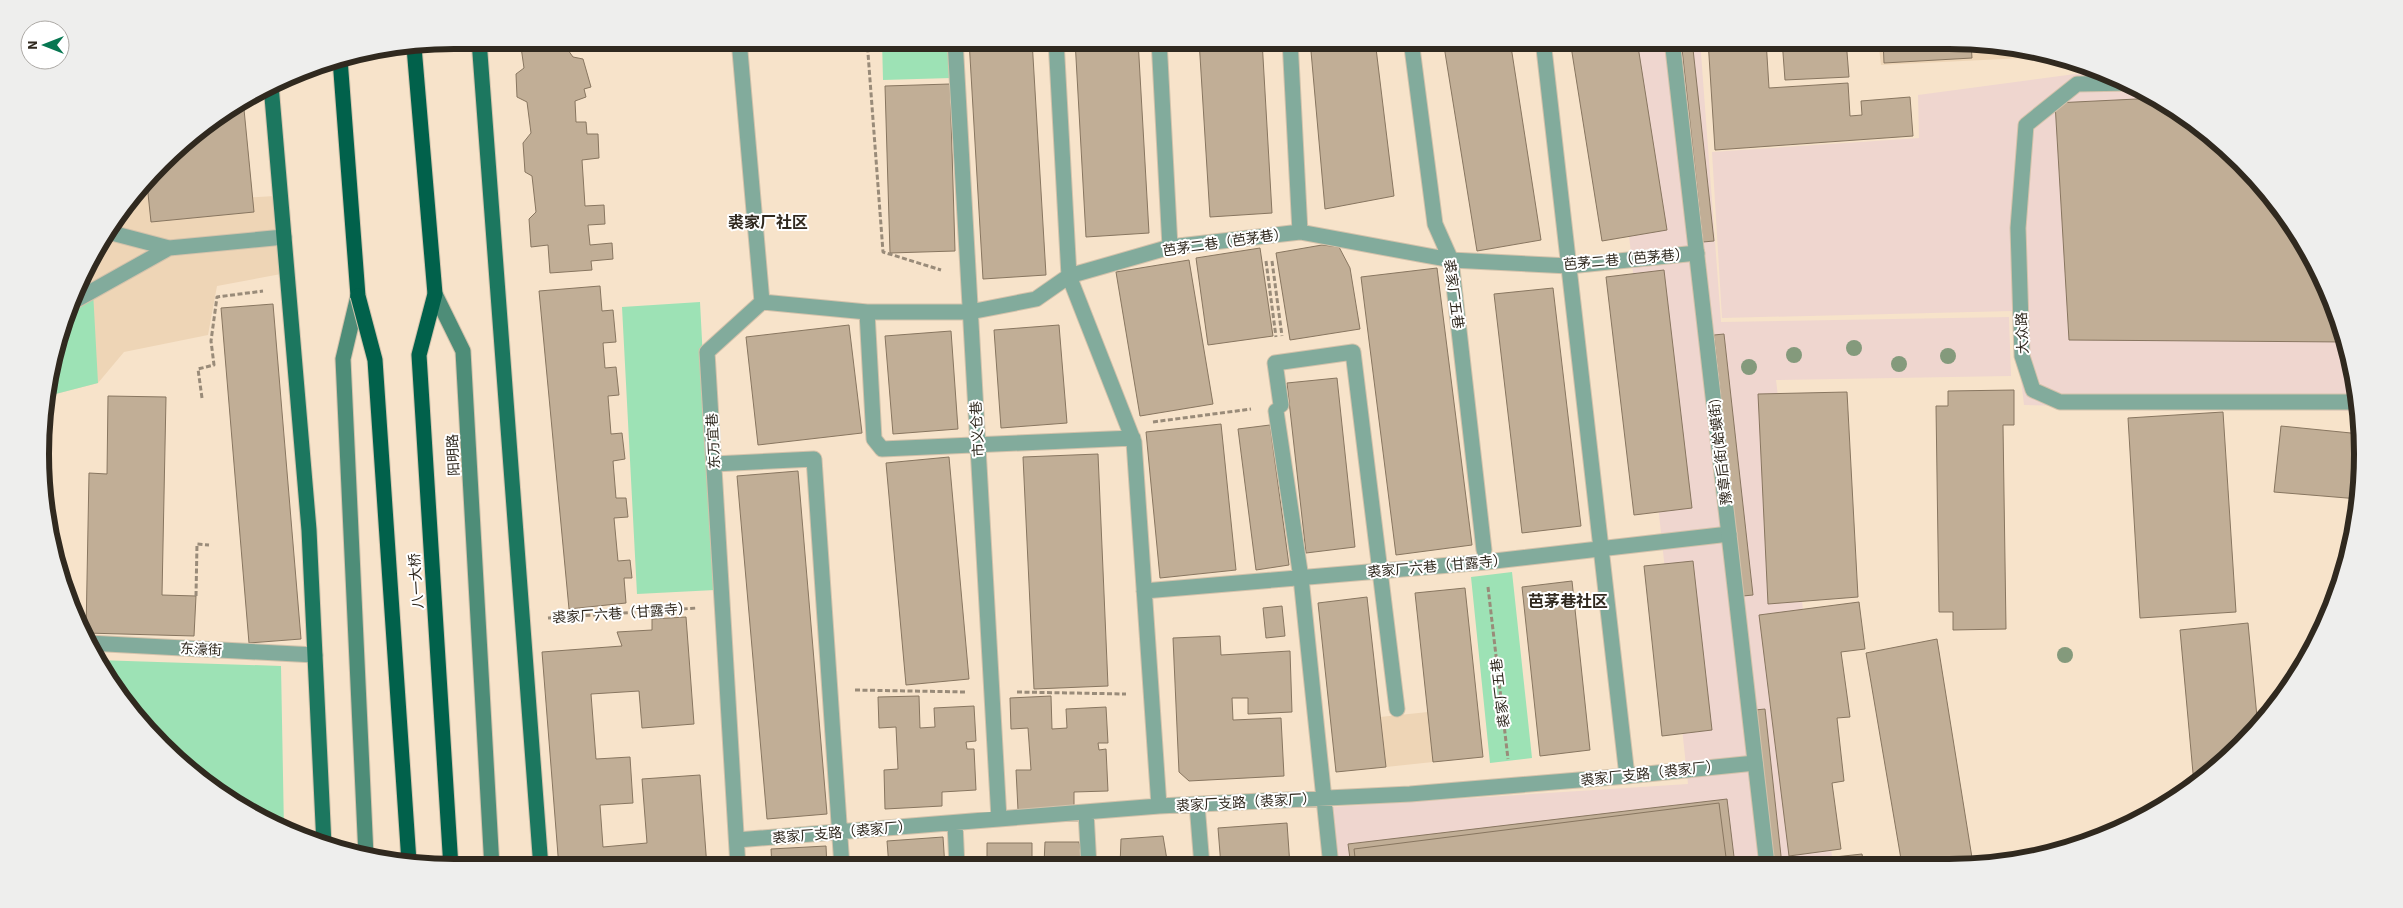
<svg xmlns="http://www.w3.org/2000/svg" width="2403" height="908" viewBox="0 0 2403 908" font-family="'Source Sans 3','Noto Sans SC',sans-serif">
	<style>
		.commercial { fill: #efd6cf }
		.built { fill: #eed5b6 }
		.green { fill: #9de2b5 }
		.building { fill: #c1ae96; stroke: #887660 }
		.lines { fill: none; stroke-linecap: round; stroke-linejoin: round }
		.lane-casing { stroke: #d3c2ab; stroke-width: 17 }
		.street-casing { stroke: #d3c2ab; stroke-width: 17 }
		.secondary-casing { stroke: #d3c2ab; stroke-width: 17 }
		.primary-casing { stroke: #d3c2ab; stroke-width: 17 }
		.highway-casing { stroke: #d3c2ab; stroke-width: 17 }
		.path { stroke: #998b79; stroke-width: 3; stroke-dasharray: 5 2.5; stroke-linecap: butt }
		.lane { stroke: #82ab9c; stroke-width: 15 }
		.street { stroke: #82ab9c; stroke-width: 15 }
		.secondary { stroke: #4e8d78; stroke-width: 15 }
		.primary { stroke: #1c775f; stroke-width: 15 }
		.highway { stroke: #01614b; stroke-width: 15 }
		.highway-bridge-casing { stroke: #d3c2ab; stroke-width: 17; stroke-linecap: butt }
		.highway-bridge { stroke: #01614b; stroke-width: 15 }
		.tree { fill: #849a7c }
		.labels { text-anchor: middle; stroke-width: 4; stroke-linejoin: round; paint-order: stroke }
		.street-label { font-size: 14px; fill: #30291f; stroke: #fff }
		.quarter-label { font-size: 16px; font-weight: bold; fill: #30291f; stroke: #fff }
		.rim { fill: none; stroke: #30291f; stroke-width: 6 }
	</style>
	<rect width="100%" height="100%" fill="#f7e3ca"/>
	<path class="commercial" d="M1608,40H1700L1721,322L2009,317L2011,376L1776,380L1833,865L1337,866L1331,807L1688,784Z
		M2106,73L2132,83L2201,126L2260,181L2308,247L2341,321L2359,400L2360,411L2024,405L2013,311L1722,318L1712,152L1919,138L1918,95L2075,74Z"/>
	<path class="built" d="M1878,40H1949L2062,56L1881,65Z
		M161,167L167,202L275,196L281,274L217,286L208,335L124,352L98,383L44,397L62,321L95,247Z
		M1428,712L1433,762L1386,767L1380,717Z"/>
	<path class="green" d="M882,40H949L951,78L883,80Z
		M93,291L98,383L44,397L62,321L69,304Z
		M700,302L715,590L637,594L622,307Z
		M1512,572L1532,758L1490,763L1471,577Z
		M97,660L281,666L284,830L271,825L202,783L110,684Z"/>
	<path class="building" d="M520,40H568V50L573,57L583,59L591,87L584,89L586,97L575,101L576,122H586L587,134H598L599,158L582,160L585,206L604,205L605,224L588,225L590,245L612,243L613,259L591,261L592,270L550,273L548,245L531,247L529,219L536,212L532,176L525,172L523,143L531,133L527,102L517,97L516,74L524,68Z
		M969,40H1032L1046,275L983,279Z
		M1075,40H1138L1149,233L1086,237Z
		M1199,40H1262L1272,213L1210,217Z
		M1310,40H1375L1394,196L1325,209Z
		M1443,40H1510L1541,240L1477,251Z
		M1570,40H1637L1667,230L1602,241Z
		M1681,40H1692L1714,241L1703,242Z
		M1708,40H1766L1769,88L1848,83L1850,116L1862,115L1861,101L1910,97L1913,136L1715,150Z
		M1782,40H1846L1849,77L1785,80Z
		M1883,40H1949L1971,43L1972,58L1884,63Z
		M950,84L955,251L890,253L885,86Z
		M2157,98L2201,126L2260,181L2308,247L2341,321L2346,342L2069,340L2055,103Z
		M243,99L254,212L151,222L147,184L181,143Z
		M1322,245L1339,247L1350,268L1360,329L1290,340L1276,253Z
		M1260,248L1273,336L1208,345L1196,258Z
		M1189,260L1213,404L1140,416L1116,272Z
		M1437,268L1472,545L1396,555L1361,277Z
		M1664,270L1692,508L1634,515L1606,277Z
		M600,286L602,311L613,310L616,342L603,343L605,368L616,367L619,395L608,396L611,434L622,433L625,459L613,461L616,498H626L628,517L614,518L618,561L630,560L632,578H624L626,603L569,609L539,291Z
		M1553,288L1581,526L1522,533L1494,294Z
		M273,304L301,639L249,643L221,308Z
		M849,325L862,433L758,445L746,337Z
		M1059,325L1067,423L1001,428L994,330Z
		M951,331L958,429L893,434L885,336Z
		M1724,334L1753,595L1743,596L1714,335Z
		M1337,378L1355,547L1306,553L1287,383Z
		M2014,390V425H2003L2006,629L1953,630V612H1939L1936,406H1948V391Z
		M1847,392L1858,597L1768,604L1758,394Z
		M108,396L166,397L162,595L196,596L194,636L86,633L89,473L107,474Z
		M2223,412L2236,612L2140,618L2128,418Z
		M1221,424L1236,570L1160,578L1146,432Z
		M1270,425L1289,565L1256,570L1238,429Z
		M2281,426L2361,434L2362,481L2359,499L2274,492Z
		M1098,454L1108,686L1034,689L1023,457Z
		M949,457L969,679L906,685L886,463Z
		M798,471L827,814L767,819L737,476Z
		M1693,561L1712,730L1662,736L1644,566Z
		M1572,581L1590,750L1540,756L1522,587Z
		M1465,588L1483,757L1433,762L1415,593Z
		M1367,597L1386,767L1336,772L1318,603Z
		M1859,602L1865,649L1841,652L1850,717L1837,718L1844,781L1832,783L1841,849L1789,856L1759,615Z
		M1282,606L1285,636L1266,638L1263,608Z
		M686,617L694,724L642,728L639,691L591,694L596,759L630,757L633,803L600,805L603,847L647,843L642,779L700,775L707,867L559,868L542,652L622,646L617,632L652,630V619Z
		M2248,623L2257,717L2262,716L2222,765L2194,784L2180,630Z
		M1220,636L1221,655L1290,651L1292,712L1248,714V698H1232L1233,720L1281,718L1284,776L1189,781L1179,772L1173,638Z
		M1937,639L1973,864L1902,865L1866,653Z
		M919,696L920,728L935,727L934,708L974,706L976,741L966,742L967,749H974L976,790L942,792V806L885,809L884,770L898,769L896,727L879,728L878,697Z
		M1051,696L1052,729L1067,728L1066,709L1106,707L1108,743H1098L1099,750L1106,749L1108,791L1074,792V807L1018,810L1016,770H1031L1028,728L1011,729L1010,698Z
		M1765,709L1782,865H1772L1755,710Z
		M1727,799L1735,865L1351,866L1348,844Z
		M1719,803L1727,865L1356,866L1354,849Z
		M1287,823L1290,866H1221L1218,828Z
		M1163,836L1168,866H1120L1121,839Z
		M943,837L945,867H889L887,841Z
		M1045,842H1079L1082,858L1080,867H987V843H1032V864H1044Z
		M826,846L827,867H772L771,849Z
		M1862,854L1864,865H1790L1789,862Z"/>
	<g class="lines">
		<defs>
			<path id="lane" d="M955,40L999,819
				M1056,40L1069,276L1134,442L1159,806
				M1159,40L1170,247
				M1290,40L1300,232
				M1411,40L1435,224L1451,260L1484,550
				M1543,40L1627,776
				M2132,83L2077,84L2026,125L2018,228L2022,356L2033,390L2060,402H2360
				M108,232L169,248
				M762,302L867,312H970L1036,299L1069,276L1170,247L1300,232L1451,260L1569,266L1697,253
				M69,304L169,248L284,237
				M867,312L874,439L882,449L1133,438
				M1281,405L1275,363L1353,352L1397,709
				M1276,411L1301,578L1331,866
				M714,464L814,459L842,867
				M1144,591L1486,562L1729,534
				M88,643L315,655
				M1197,804L1202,866
				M1086,812L1089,867
				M955,823L957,867
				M737,840L1159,806L1410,794L1627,776L1755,763
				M738,867L707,352L762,302L739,40"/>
			<path id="street" d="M1672,40L1767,865"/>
			<path id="secondary" d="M435,294L463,351L492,868
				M358,296L343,359L366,856"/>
			<path id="primary" d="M479,40L541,868
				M271,85L309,530L324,845"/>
			<path id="highway" d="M414,47L435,294L419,355L451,868
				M340,59L358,296"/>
		</defs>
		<use href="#lane" class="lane-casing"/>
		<use href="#street" class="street-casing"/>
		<use href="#secondary" class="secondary-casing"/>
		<use href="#primary" class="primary-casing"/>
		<use href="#highway" class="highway-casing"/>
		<path class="path" d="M867,40L883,252L941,270
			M1266,261L1276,337
			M1272,261L1282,336
			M202,398L198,369L214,365L211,341L217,297L263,291
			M1153,422L1251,409
			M1488,587L1508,759
			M196,596L197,544L209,545
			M548,618L697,608
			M855,690L966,692
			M1017,692L1126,694"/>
		<use href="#lane" class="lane"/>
		<use href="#street" class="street"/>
		<use href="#secondary" class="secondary"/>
		<use href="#primary" class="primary"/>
		<use href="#highway" class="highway"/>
		<defs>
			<path id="highway-bridge" d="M358,296L375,360L409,862"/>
		</defs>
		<use href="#highway-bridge" class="highway-bridge-casing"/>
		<use href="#highway-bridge" class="highway-bridge"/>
	</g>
	<g class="tree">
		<circle cx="1854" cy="348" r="8"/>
		<circle cx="1794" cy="355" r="8"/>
		<circle cx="1948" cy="356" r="8"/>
		<circle cx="1899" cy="364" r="8"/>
		<circle cx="1749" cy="367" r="8"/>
		<circle cx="2065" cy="655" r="8"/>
	</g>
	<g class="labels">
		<g class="street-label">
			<text transform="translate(1225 242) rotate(-8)" y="5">芭茅二巷（芭茅巷）</text>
			<text transform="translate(1626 259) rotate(-5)" y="5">芭茅二巷（芭茅巷）</text>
			<text transform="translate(1454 294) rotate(82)" y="5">裘家厂五巷</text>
			<text transform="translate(2022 333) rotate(-93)" y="5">大众路</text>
			<text transform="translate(977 429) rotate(-93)" y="5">市义仓巷</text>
			<text transform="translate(713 441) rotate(-93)" y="5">东万宜巷</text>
			<text transform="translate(1720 452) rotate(-97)" y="5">豫章后街(蛤蟆街)</text>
			<text transform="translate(453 455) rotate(-93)" y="5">阳明路</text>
			<text transform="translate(1437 566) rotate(-5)" y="5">裘家厂六巷（甘露寺）</text>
			<text transform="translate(416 581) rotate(-94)" y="5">八一大桥</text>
			<text transform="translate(622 613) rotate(-4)" y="5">裘家厂六巷（甘露寺）</text>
			<text transform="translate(201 649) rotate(3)" y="5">东濠街</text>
			<text transform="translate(1500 693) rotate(-97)" y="5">裘家厂五巷</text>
			<text transform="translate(1650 773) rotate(-6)" y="5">裘家厂支路（裘家厂）</text>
			<text transform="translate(1246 802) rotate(-3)" y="5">裘家厂支路（裘家厂）</text>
			<text transform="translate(842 832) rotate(-5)" y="5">裘家厂支路（裘家厂）</text>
		</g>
		<g class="quarter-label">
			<text x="768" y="228">裘家厂社区</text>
			<text x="1568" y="607">芭茅巷社区</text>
		</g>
	</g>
	<path d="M0 0H2403V908H0ZM454 49H1949A405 405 0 0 1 2354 454V454A405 405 0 0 1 1949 859H454A405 405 0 0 1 49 454V454A405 405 0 0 1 454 49Z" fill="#eeeeed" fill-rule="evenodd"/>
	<path class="rim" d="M454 49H1949A405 405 0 0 1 2354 454V454A405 405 0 0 1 1949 859H454A405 405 0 0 1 49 454V454A405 405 0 0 1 454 49Z"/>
	<g transform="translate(45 45) rotate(270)"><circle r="24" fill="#ffffff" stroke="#aca9a5"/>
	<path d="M0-4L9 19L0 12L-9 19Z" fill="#077751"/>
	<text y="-8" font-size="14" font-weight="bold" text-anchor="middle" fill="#30291f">N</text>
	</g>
</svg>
